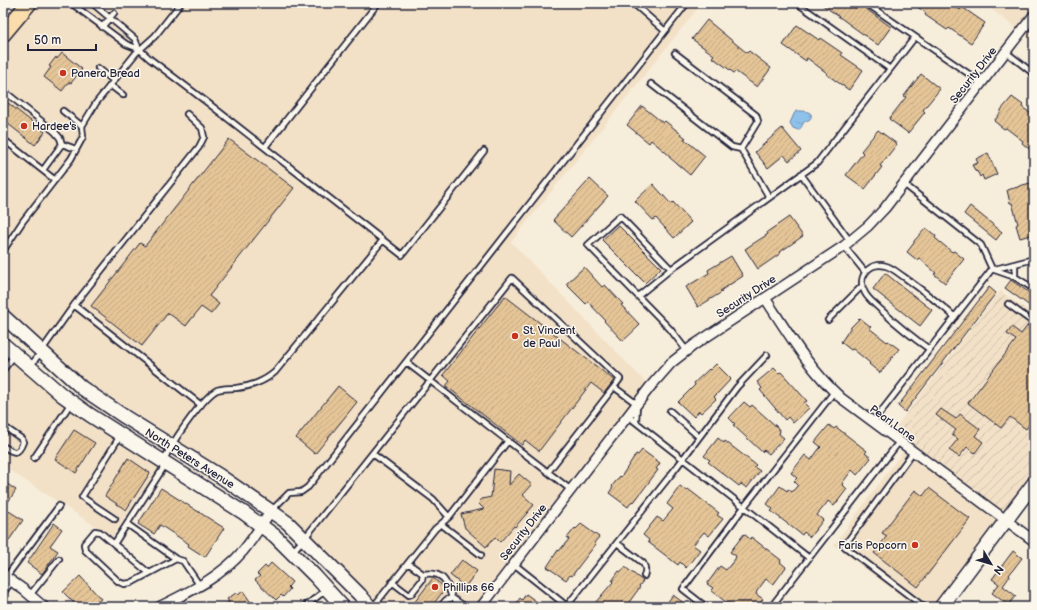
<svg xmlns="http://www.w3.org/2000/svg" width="1037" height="610" viewBox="0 0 1037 610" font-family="'Balsamiq Sans',sans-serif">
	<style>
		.built { fill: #f2e1c7 }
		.industrial { fill: url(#industrial-furrows) }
		.water { fill: url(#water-ripples); stroke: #6382a5 }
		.building { fill: url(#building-hatch); stroke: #22223b }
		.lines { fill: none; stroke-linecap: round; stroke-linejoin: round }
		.service-casing { stroke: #22223b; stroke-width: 8 }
		.minor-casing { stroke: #22223b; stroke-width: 12 }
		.secondary-casing { stroke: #22223b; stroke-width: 16 }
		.primary-casing { stroke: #22223b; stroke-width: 18 }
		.service { stroke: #fbf7ec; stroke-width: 4.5 }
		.minor { stroke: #fbf7ec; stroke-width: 9 }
		.secondary { stroke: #fbf7ec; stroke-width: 13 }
		.primary { stroke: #faddab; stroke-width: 15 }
		.poi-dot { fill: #c8321e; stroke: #fbf7ec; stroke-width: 1.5 }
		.labels { text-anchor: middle; stroke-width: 3; stroke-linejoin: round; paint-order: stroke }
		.poi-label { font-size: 11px; fill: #22223b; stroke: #fbf7ec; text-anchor: start }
		.street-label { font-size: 11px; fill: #22223b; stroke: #fbf7ec }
	</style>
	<defs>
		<pattern id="industrial-furrows" width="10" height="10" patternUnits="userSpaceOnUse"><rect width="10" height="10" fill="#f2e1c7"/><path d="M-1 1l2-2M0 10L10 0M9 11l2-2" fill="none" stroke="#cfc1ac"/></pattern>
		<pattern id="water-ripples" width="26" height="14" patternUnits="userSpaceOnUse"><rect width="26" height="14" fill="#8ec2eb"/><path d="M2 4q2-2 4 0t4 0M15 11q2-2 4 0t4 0" fill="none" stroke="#7aa6ca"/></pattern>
		<pattern id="building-hatch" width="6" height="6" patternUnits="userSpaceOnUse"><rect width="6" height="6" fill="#e5c597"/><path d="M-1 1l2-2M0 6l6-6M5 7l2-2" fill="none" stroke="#c4a983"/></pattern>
	</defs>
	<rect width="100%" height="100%" fill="#f7eddb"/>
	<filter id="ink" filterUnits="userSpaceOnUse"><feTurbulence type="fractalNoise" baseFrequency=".025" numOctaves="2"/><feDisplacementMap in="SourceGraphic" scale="8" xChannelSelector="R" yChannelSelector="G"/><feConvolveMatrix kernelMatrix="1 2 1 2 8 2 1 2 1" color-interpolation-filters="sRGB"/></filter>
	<g filter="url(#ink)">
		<path class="built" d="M39,3H702L511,242L650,387L482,607H370L291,518L243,483L80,377L53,354L3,305V47Z
			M983,3H1034V42L1021,32Z
			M3,344L163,462L112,537L3,466Z
			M906,447L1006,520L941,607H916L834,545Z"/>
		<path class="industrial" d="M1000,291L1034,315V479L1006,520L890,435Z"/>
		<path class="water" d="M796,111C800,111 816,110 810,119C809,120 806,121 804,122C802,125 802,128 798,130L793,128L790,123L794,114Z"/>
		<path class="building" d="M820,3H858L891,27L878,45Z
			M912,3H950L960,10L962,7L985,23L971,43L949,28L947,30L925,15L926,13Z
			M707,20L747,53L749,51L771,68L757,87L735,71L734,73L712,57L714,55L692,39Z
			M797,25L819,40L820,38L842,53L841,55L863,70L849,90L826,74L827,73L807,58L806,61L783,45Z
			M62,53L82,69L71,83L69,82L62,91L44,77L51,67L49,66L56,57L57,59Z
			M921,74L940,89L923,110L925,112L908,133L889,119L906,97L904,96Z
			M1012,97L1023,105L1022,107L1034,116V153L1022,143L1023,141L1006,128L1004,129L994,121L1001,112V110Z
			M8,103L45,132L35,145L3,120V109Z
			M642,106L663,123L665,121L686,138L684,139L705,156L690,175L669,157L670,156L651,140L649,143L627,125Z
			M782,128L801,151L789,161L784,155L768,168L755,152Z
			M878,130L897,144L880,166L882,167L865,189L846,175L863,153L861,151Z
			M229,139L294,188L209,296L219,304L211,314L201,307L186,326L168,313L142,346L91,306L140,243L145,246Z
			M988,153L997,174L984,180L982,175L980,177L977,171L976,172L972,165L978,163L976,159Z
			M590,179L608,196L571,237L553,220Z
			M1034,182V234L1020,238L1016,225L1018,224L1012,203H1010L1007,190L1018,187L1019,186Z
			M653,184L671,204L673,202L691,222L674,238L656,218L653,220L635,201Z
			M970,206L1002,232L996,240L964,214Z
			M789,217L803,236L780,252L781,253L758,269L745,249L768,234L767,232Z
			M618,225L661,268L645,283L602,240Z
			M926,228L936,236L935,238L952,252L954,251L964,259L945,283L934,274L936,273L919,258L917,260L907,252L914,243V241Z
			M731,256L743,276L720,291L722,292L698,307L686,287L709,273L708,270Z
			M584,267L602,287L605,285L623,304L621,305L640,325L623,341L604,321L605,320L588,302L586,304L566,284Z
			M885,273L932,310L920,326L873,289Z
			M1011,280L1034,296V309L1005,288Z
			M989,287L996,293L905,412L898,406Z
			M505,296L614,380L604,393L591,383L539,451L525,440L522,445L446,386L450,381L443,375Z
			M860,318L871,327L869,328L887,342L888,341L899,349L880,373L869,364L870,363L853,349L851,350L841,342L851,327Z
			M1028,325L1034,329V419L1026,429L1010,417L1001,428L968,403L1016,340L1007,334L1012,327L1021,334Z
			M716,364L731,379L714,397L716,399L701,413L699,411L694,417L678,402L695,385L694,383L709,369L710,370Z
			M774,368L779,373L781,372L807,401L804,403L809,408L793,423L788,417L785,420L760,390L762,388L757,382Z
			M338,386L357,402L315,454L296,438Z
			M744,402L750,407L752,405L777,427L780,431L779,434L784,438L769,454L764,450L762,452L733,425L735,424L729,418Z
			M941,409L956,419L960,414L980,429L975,436L983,442L975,453L967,447L959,457L949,450L958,439L952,435L956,430L936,415Z
			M829,425L834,429L836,427L867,451L865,453L871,458L857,475L852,470L843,482L842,484L847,489L834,506L828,501L826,504L817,515L823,520L810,537L804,532L802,535L771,511L773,509L767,504L780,486L787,491L788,489L792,492L798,485L794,481L797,478L791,473L805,455L811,460L819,449L821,447L815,442Z
			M74,430L95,443L76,473L55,459Z
			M718,438L724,443L725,441L756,465L754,467L760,471L747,488L741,484L739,486L708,462L710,460L704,456Z
			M642,450L660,463L656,469L658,470L634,502L632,501L628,507L609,493L613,487L612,486L620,476L621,477L636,454L638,455Z
			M128,458L150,473L126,510L105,496Z
			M494,469L510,471L509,485L519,474L532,485L523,495L534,505L515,527L514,526L500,542L495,537L486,547L465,528L461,514L484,509L478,503L482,499L491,497Z
			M3,481L16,490L4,508L23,520L3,549Z
			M680,486L687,491L688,489L719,513L717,515L723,519L709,536L704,532L693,545L700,550L686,568L680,562L678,565L665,555L648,542L649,540L643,535L657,517L663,521L673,509L667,504Z
			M161,488L224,528L205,557L188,546L189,544L160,525L154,534L138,524Z
			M929,488L970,519L918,587L874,553L887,536L882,533L915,490L923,496Z
			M54,523L62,529L50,546L58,551L42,574L27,563Z
			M581,524L599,537L594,543L596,544L579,566L572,576L570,575L566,580L547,567L558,550L559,551L569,539L567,538L575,528L576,529Z
			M744,534L750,539L751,537L781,560L780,562L786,567L773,585L766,579L757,591L756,594L763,599L757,607H735L729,603L728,604L711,590L713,588L707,584L720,566L726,570L735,559L736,556L730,552Z
			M1013,551L1022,558L1009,575L1010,576L1003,586L1016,596L1008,605L992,593L999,584L992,579Z
			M462,560L477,571L465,587L450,575Z
			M271,563L292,582L288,587L290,589L283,597L281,595L276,600L255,580L260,576L257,574L265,566L267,568Z
			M625,567L643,581L639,586L640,587L627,605L626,604L624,607H594L596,604L595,603L613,582L612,581L619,571L621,572Z
			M80,576L101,599L91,607H78L63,592Z
			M433,578L443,586L445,589L431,607H411Z
			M243,591L254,607H221L229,602L227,599L236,593L238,595Z
			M526,594L544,607H514L520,598L522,600Z
			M673,595L689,607H664Z"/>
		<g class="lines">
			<defs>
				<path id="service" d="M71,3L126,44L139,49L150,59L208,103L402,255L484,151
					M92,3L135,39L139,49
					M633,3L665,31
					M797,3L890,69
					M866,3L982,83
					M102,27L114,13
					M1006,52L1034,74
					M98,68L114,81
					M651,84L732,147L741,149L758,121L756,115L675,53
					M110,85L123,95
					M4,91L55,132L60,138L62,144L43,170
					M63,111L82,126
					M3,139L55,180
					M62,144L76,149
					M265,147L378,3
					M741,149L769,197
					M801,174L850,241
					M844,246L865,272
					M3,251L23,221L71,159L83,137L82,126L96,103L136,53L155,36L181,3
					M671,269L620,216L588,245L670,329L687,351
					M992,269L1015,277L1034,289
					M995,269L1034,259
					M1015,277V264
					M638,296L671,269L817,163L915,37
					M1008,304L1034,323
					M74,305L201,405
					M828,320L862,286
					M929,349C912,337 895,323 880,309C875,304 868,299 865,293C856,278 869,261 886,266C893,268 899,274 904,277C922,290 939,303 955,317
					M406,362L571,490
					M30,367L74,305L199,147L204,137L202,128L187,114
					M3,370L14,356
					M670,411L699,437
					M628,416L809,558
					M873,422L992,269L981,245L904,184
					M3,426L22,439L23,442C18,456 14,453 3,446
					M913,452L844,546L924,607
					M373,454L433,499L449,517
					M34,458L71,403
					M548,472L614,387
					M272,510L289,493L301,492L308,487L687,3
					M115,519L82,497L120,436
					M127,524L176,559
					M441,524L481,555
					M617,543L643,563C646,568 646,571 644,576
					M114,544L149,573
					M293,551L304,539L512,278L620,379L614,387L637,404L636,422
					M408,563L423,574C443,571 447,581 452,598
					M514,564L563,603L566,607L673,472L737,387L767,355
					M6,577L59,506
					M392,582L409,595L411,594L422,580L423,574
					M200,586L183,561L176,559L131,583L124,584L119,582L85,550L84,544L95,531L100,532L114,544L162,470C163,467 163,464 164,461C169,446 203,397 217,390C224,388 229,388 236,388C250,387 265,381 275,372L383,240
					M3,593L12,581
					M30,595L59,559
					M304,607L326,590
					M373,607L435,529L449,517L508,441
					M440,607L446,600L452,598L466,607
					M706,607L683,589L744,507L834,392
					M771,607L899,442"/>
				<path id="minor" d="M765,298C788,333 809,369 841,398L1034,541
					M3,575L24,590L44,607
					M159,607C189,592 221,577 243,551C253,539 262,524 271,511
					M481,607L650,387L671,363L694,345L844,246L868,226L885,208L1034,15"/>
				<path id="secondary" d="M3,316L82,388L125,417L220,476L288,523L360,595L370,607
					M3,344L62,395L90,415L244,513L275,536L315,576L343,607
					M941,607L1034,483"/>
				<path id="primary" d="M3,34L29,3"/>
			</defs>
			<use href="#service" class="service-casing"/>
			<use href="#minor" class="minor-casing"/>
			<use href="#secondary" class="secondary-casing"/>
			<use href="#primary" class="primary-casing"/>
			<use href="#service" class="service"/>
			<use href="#minor" class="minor"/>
			<use href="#secondary" class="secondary"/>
			<use href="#primary" class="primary"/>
		</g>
	</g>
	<g class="poi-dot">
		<circle cx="63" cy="73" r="4"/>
		<circle cx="24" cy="126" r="4"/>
		<circle cx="515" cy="336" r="4"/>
		<circle cx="915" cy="545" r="4"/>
		<circle cx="435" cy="587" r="4"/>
	</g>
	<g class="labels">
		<g class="poi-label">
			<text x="71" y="77">Panera Bread</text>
			<text x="32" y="130">Hardee's</text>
			<text x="523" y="334">St. Vincent<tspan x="523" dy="13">de Paul</tspan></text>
			<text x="907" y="549" text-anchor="end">Faris Popcorn</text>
			<text x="443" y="591">Phillips 66</text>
		</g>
		<g class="street-label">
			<text transform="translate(973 75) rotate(-52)" y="4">Security Drive</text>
			<text transform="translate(746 296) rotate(-33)" y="4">Security Drive</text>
			<text transform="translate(893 423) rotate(36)" y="4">Pearl Lane</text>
			<text transform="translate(190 458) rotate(32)" y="4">North Peters Avenue</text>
			<text transform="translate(523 532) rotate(-52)" y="4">Security Drive</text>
		</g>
	</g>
	<rect width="1037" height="610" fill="none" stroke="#fbf7ec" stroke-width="16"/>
	<rect x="8" y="8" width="1021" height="594" fill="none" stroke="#22223b" stroke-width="1.5" filter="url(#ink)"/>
	<g transform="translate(991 564) rotate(128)" stroke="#fbf7ec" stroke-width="3" paint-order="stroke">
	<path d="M0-3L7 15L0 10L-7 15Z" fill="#22223b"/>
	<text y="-6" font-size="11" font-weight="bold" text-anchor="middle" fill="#22223b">N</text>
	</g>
	<path d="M28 44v6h68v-6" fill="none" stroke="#22223b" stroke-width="2"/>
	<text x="34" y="44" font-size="12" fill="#22223b" stroke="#fbf7ec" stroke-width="3" paint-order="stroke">50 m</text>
</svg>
